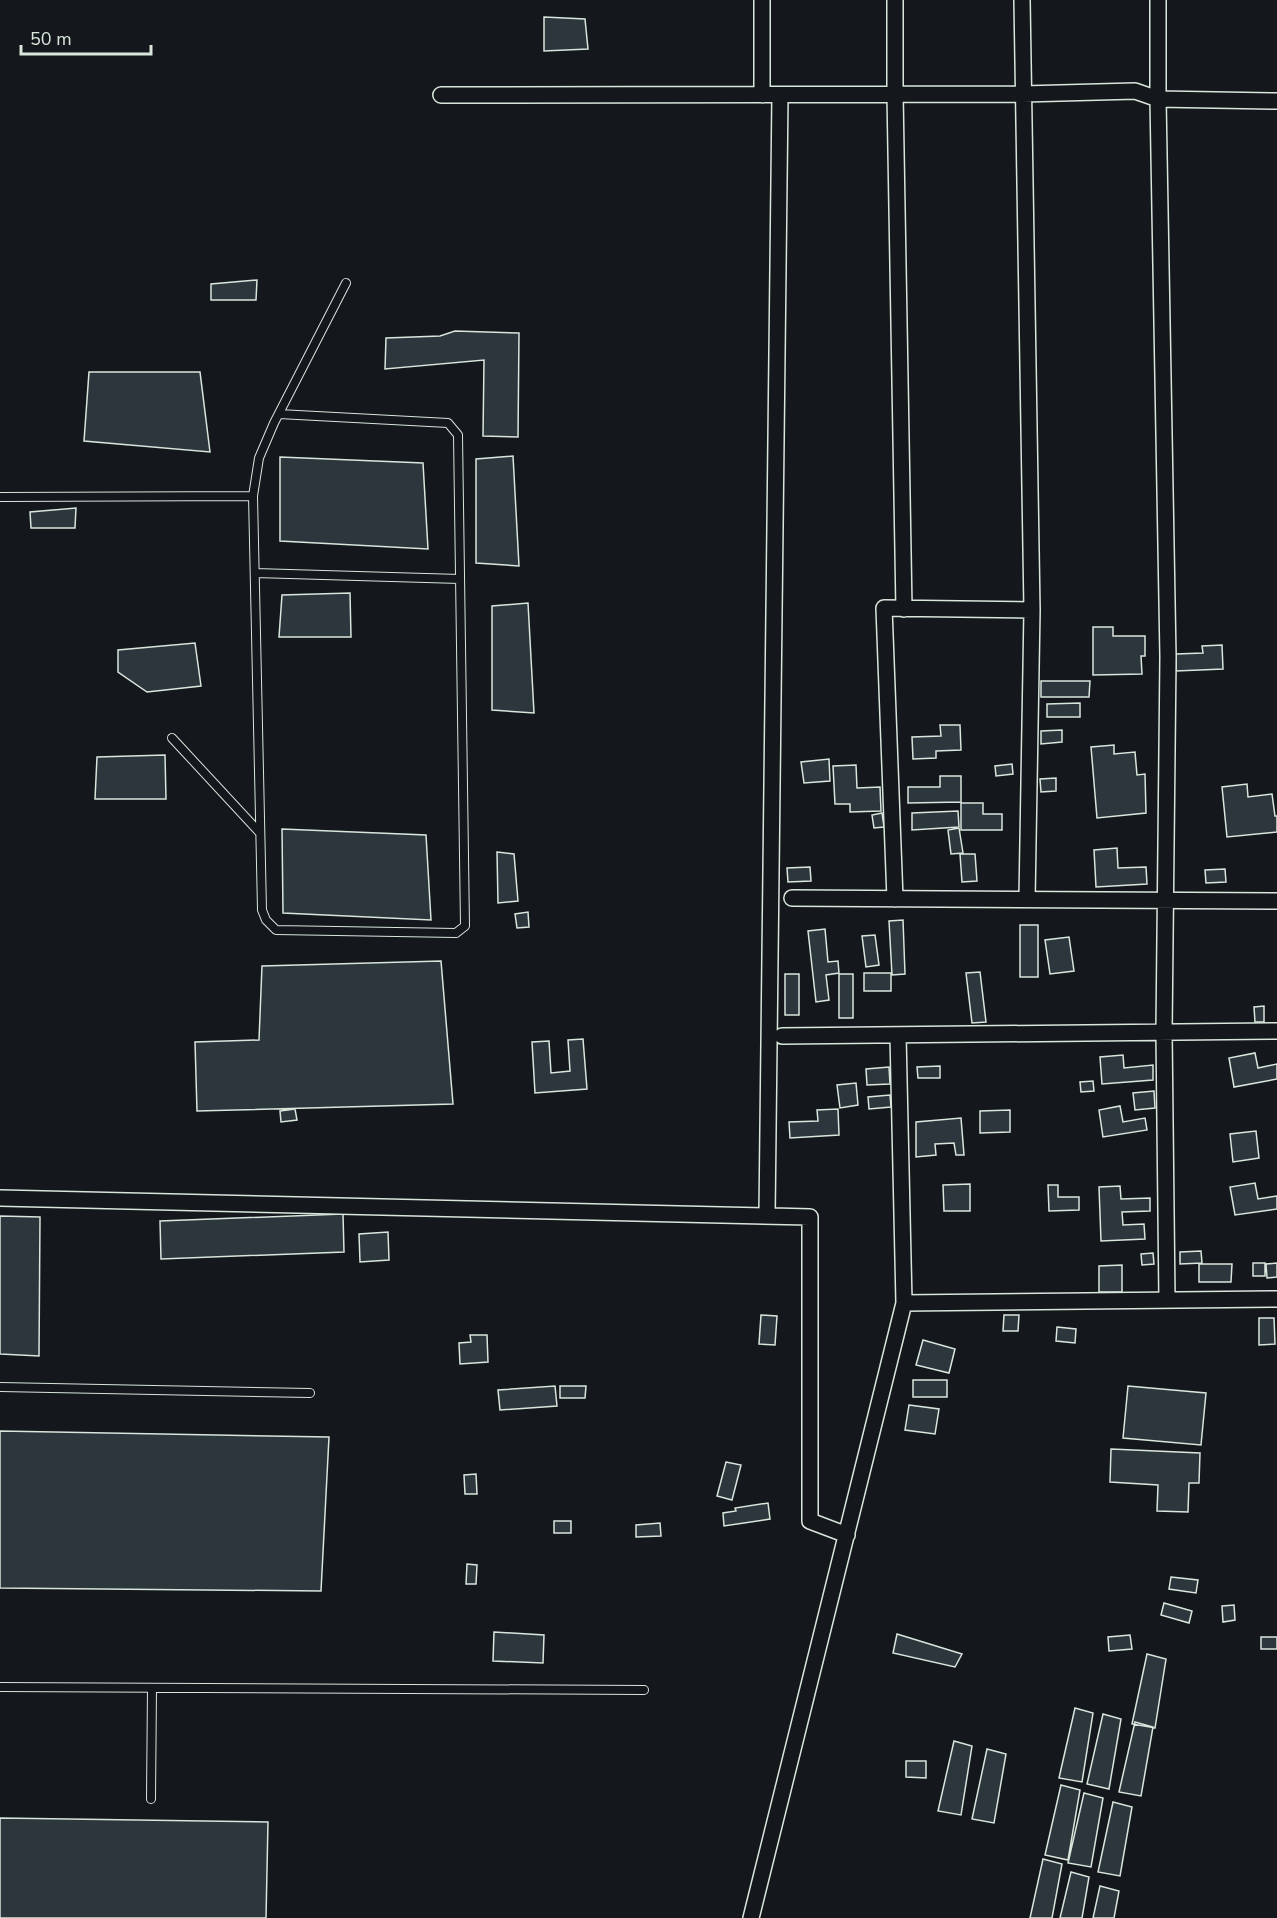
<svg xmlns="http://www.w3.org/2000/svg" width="1277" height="1918" viewBox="0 0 1277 1918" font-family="'Nunito Sans',sans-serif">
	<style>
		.building { fill: #2c363c; stroke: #d8e6dc; stroke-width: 1.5 }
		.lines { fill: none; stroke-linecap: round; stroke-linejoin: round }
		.lane-casing { stroke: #d8e6dc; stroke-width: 10 }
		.street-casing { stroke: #d8e6dc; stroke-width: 18 }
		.lane { stroke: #14181c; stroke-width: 8 }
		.street { stroke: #14181c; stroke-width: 15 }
	</style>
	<rect width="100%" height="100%" fill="#14181c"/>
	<path class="building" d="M544,17L585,19L588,49L544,51Z
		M257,280L256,300H211V284Z
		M455,331L519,333L518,437L483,436L484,360L385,369L386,338L440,336Z
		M89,372H200L210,452L84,441Z
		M513,456L519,566L476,563V459Z
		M280,457L423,463L428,549L280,541Z
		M76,508L75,528H31L30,512Z
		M350,593L351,637H279L282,595Z
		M528,603L534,713L492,710V606Z
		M1093,627H1113V636H1145V656H1141L1142,674L1093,675Z
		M195,643L201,686L147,692L118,672V650Z
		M1222,645L1223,669L1176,671V654L1203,653L1202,646Z
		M1041,681H1090L1089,697H1041Z
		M1080,703V717H1047V704Z
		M940,725H960L961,750L936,751V758L913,759L912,737L941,736Z
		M1062,730V742L1041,744V731Z
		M1114,745V754L1135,752L1137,775L1145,774L1146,813L1097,818L1091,747Z
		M165,755L166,799H95L97,757Z
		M829,759L830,781L804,783L801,762Z
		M1012,764L1013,774L996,776L995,766Z
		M856,765L857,788L880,787L881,811L850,812V804H835L833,766Z
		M940,776H961V802L908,803V787H940Z
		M1056,778V791L1041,792L1040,779Z
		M1247,784L1248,797L1272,794L1275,816H1277V832L1227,837L1222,787Z
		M961,803H983V814H1002V830H961Z
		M958,811L959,827L912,830V813Z
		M882,813L884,827L874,828L872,815Z
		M959,828L963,853L951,854L948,830Z
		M282,829L426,835L431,920L283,913Z
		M1117,848L1118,868L1146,867L1147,884L1096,887L1094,850Z
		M497,852L514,854L518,901L498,903Z
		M960,854H975L977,881L962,882Z
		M810,867L811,881L788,882L787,868Z
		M1225,869L1226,882L1206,883L1205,870Z
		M528,912L529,927L517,928L515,914Z
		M903,920L905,974L892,975L889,921Z
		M1020,925H1038V977H1020Z
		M825,929L828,962L838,961L839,973L826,975L829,1000L816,1002L808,931Z
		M875,935L879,965L866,967L862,936Z
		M1069,937L1074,971L1050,974L1045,940Z
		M441,961L453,1104L197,1111L195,1042L259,1040L262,966Z
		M980,972L986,1022L972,1023L966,973Z
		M864,973H891V991H864Z
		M785,974H799V1015H785Z
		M839,974H853V1018H839Z
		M1264,1006V1022H1255L1254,1007Z
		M583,1039L587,1089L535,1093L532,1042L549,1041L551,1073L570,1071L568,1040Z
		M1255,1053L1258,1068L1277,1064V1079L1234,1087L1229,1058Z
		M1123,1055L1124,1068L1153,1065V1080L1102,1084L1100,1057Z
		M940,1066V1078H918L917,1067Z
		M889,1067L890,1084L867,1085L866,1069Z
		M1093,1081L1094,1091L1081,1092L1080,1082Z
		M856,1083L858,1105L840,1108L837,1085Z
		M1154,1091L1155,1108L1135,1110L1133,1093Z
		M890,1095L891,1107L869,1109L868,1097Z
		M1120,1106L1123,1122L1145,1118L1147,1130L1103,1137L1099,1110Z
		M295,1109L297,1120L281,1122L280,1111Z
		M838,1109L839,1135L790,1138L789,1122L818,1121L817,1110Z
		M1010,1110V1132L980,1133V1111Z
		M961,1118L964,1155H956L954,1143L935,1144L936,1155L916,1157V1122Z
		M1256,1131L1259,1158L1233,1162L1230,1134Z
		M1255,1183L1258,1199L1277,1196V1209L1235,1215L1230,1187Z
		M970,1184V1211H944L943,1185Z
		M1048,1185H1058V1197H1079V1210L1049,1211Z
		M1120,1186L1121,1199L1150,1198V1211L1122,1212L1123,1225L1144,1224L1145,1239L1101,1241L1099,1187Z
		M343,1214L344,1252L161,1259L160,1221Z
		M0,1216L40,1217L39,1356L0,1354Z
		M388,1232L389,1260L360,1262L359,1234Z
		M1201,1251L1202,1263L1180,1264V1252Z
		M1153,1253L1154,1264L1142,1265L1141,1254Z
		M1253,1263H1265V1276H1253Z
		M1277,1263V1277L1267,1278L1266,1264Z
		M1199,1264H1232L1231,1282H1199Z
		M1122,1265V1292H1099V1266Z
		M761,1315L777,1316L775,1345L759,1344Z
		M1004,1315H1019L1018,1331H1003Z
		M1259,1318H1274L1275,1344L1259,1345Z
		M1057,1327L1076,1329L1075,1343L1056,1341Z
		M470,1335H487L488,1362L460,1364L459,1343L471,1342Z
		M923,1340L955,1349L949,1373L916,1365Z
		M913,1380H947V1397H913Z
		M555,1386L557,1406L500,1410L498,1390Z
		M560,1386H586L585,1398H560Z
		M1128,1386L1206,1393L1201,1445L1123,1438Z
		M909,1405L939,1409L935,1434L905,1430Z
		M0,1431L329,1437L321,1591L0,1588Z
		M1111,1449L1200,1453L1199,1483H1189L1188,1512L1157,1511L1158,1485L1110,1482Z
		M726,1462L741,1465L732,1500L717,1496Z
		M476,1474L477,1494H465L464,1475Z
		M768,1503L770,1519L724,1526L723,1513L736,1511L735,1508Z
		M554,1521H571V1533H554Z
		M660,1523L661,1536L636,1537V1525Z
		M467,1564L477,1565L476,1584H466Z
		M1171,1577L1198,1580L1196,1593L1169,1589Z
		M1164,1603L1192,1611L1189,1623L1161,1615Z
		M1234,1605L1235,1620L1223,1622L1222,1606Z
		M494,1632L544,1635L543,1663L493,1661Z
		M897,1634L962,1654L955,1667L893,1653Z
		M1130,1635L1132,1649L1109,1651L1108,1637Z
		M1261,1637H1277V1649H1261Z
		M1147,1654L1166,1659L1155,1728L1132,1724Z
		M1075,1708L1093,1713L1082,1782L1059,1778Z
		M1103,1714L1121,1719L1109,1789L1087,1784Z
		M1135,1722L1153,1727L1141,1796L1119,1792Z
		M954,1741L972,1746L961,1815L938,1811Z
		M987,1749L1006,1754L994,1823L972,1819Z
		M906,1761H926V1778L906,1777Z
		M1061,1785L1080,1790L1068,1860L1045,1855Z
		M1084,1793L1103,1798L1091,1867L1068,1863Z
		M1113,1802L1132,1807L1120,1876L1098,1872Z
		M0,1818L268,1822L266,1918H0Z
		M1043,1859L1062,1864L1052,1918H1030Z
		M1071,1872L1089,1877L1082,1918H1060Z
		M1100,1886L1119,1891L1114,1918H1093Z"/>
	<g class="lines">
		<defs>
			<path id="lane" d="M279,414L448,423L458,435L465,926L456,933L276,930L266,920L262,910L253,496L259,458L274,423L346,283
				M0,497L253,496
				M255,573L460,579
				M172,738L260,833
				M0,1387L310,1393
				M0,1687L644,1690
				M151,1799L152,1688"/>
			<path id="street" d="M895,0V94L904,609
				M1022,0L1032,610L1027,899
				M1158,0V99L1168,657L1164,1032L1167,1300
				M441,95L1023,94L1135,91L1158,99L1277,101
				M762,95V0
				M792,898L1277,901
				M895,899L884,608L1032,610
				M782,1036L1277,1031
				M0,1198L810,1217V1521L847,1535
				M767,1216L780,95
				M904,1303L1277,1299
				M751,1918L904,1303L898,1035"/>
		</defs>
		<use href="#lane" class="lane-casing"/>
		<use href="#street" class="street-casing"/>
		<use href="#lane" class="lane"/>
		<use href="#street" class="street"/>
	</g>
	<path d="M21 45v9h130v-9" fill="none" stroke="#d8e6dc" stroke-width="3"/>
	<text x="30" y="45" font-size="18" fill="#d8e6dc" stroke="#14181c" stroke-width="4.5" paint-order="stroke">50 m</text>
</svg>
